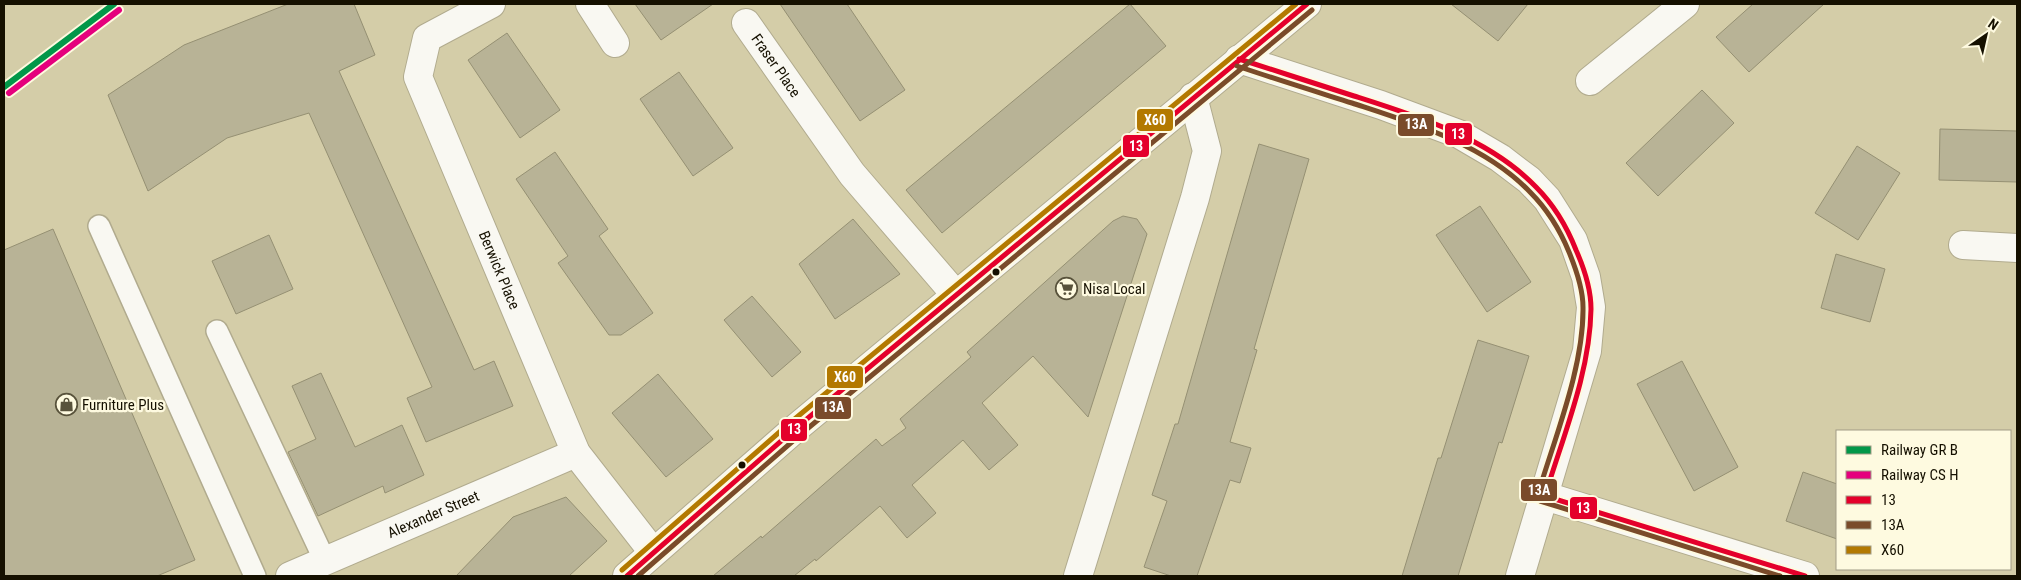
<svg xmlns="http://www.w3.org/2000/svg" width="2021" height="580" viewBox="0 0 2021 580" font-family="'Roboto Condensed',sans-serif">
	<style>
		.building { fill: #b8b396; stroke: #959073 }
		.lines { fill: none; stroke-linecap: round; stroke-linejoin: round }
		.service-casing { stroke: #b1ab8e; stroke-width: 24 }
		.minor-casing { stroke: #b1ab8e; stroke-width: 30 }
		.primary-casing { stroke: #b1ab8e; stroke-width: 30 }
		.service { stroke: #f9f8f2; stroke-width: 21 }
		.minor { stroke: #f9f8f2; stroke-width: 28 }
		.primary { stroke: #f9f8f2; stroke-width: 28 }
		.bus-1-casing { stroke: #fefae0; stroke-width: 9 }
		.bus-2-casing { stroke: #fefae0; stroke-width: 9 }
		.bus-3-casing { stroke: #fefae0; stroke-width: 9 }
		.bus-1 { stroke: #e4002b; stroke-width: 5 }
		.bus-2 { stroke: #7a4b2a; stroke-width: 5 }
		.bus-3 { stroke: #b37900; stroke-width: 5 }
		.rail-1-casing { stroke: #fefae0; stroke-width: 10 }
		.rail-2-casing { stroke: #fefae0; stroke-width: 10 }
		.rail-1 { stroke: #029749; stroke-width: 6 }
		.rail-2 { stroke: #e5007d; stroke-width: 6 }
		.bus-dot { fill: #151000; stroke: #fefae0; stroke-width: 2 }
		.labels { text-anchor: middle; stroke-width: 4.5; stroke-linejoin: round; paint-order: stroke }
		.street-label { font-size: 15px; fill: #151000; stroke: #fefae0 }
		.poi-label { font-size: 15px; fill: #151000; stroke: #fefae0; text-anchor: start }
		.line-badge { stroke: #fefae0; stroke-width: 2 }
		.badge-label { font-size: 14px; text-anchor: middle; font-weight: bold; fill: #fff }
	</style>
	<rect width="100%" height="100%" fill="#d4cda8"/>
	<path class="building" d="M288,4H354L375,55L339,71L474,370L494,361L513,406L426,442L407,398L432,387L309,113L227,138L148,191L108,95L184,45Z
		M635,4H713L661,40Z
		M780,4H847L905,90L860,121Z
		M1130,4L1166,46L942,233L906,190Z
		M1451,4H1528L1498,41Z
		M1753,4H1824L1749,72L1716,37Z
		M507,33L560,110L520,138L468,60Z
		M679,72L733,148L693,176L640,99Z
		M1702,90L1734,123L1658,196L1626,163Z
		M1940,129L2017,131V182L1939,180Z
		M1259,144L1309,159L1254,349L1257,350L1230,442L1251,448L1240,483L1230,480L1197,576H1171L1144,567L1167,501L1152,495L1175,424H1178Z
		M1857,146L1900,173L1858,240L1815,213Z
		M555,152L608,229L599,236L653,313L621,335H609L558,263L568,256L516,179Z
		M1480,206L1531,282L1487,312L1436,235Z
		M1123,216L1137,219L1147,234L1088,417L1033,356L982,403L1018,445L989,470L963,440L912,485L936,513L907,538L880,506L816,561L815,559L794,576H713L761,536L762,538L876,439L882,446L906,428L900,419L971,357L967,352L1113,221Z
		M853,219L900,274L835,319L799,264Z
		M53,229L195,560L157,576H4V250Z
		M269,235L293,289L236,314L212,261Z
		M1836,254L1885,269L1870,322L1821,308Z
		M752,296L801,352L772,377L724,320Z
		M1478,340L1529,356L1502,443L1499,442L1458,576H1402L1438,458H1441Z
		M1682,361L1738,467L1694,491L1637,384Z
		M321,373L355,447L402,425L424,475L385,493L383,486L318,516L288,452L316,439L292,386Z
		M658,374L713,439L666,477L612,413Z
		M1803,472L1837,484V539L1786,521Z
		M566,497L607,541L569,576H456L513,517Z"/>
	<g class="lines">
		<defs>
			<path id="service" d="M99,226L255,576
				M217,331L325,561"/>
			<g id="minor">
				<path id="s1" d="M491,4L427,38L418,77L576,453L653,552"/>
				<path d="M590,4L615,43"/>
				<path id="s2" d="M746,23L852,174L956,295"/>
				<path d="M1239,59L1381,105L1459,134L1500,158L1529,180L1547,199L1573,240L1586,277L1591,307L1587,351L1520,576"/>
				<path d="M1590,81L1685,4"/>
				<path d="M1963,245L2017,248"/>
				<path d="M1545,496L1805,576"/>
				<path id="s3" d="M290,576L576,453"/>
				<path d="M1078,576L1195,198L1207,151L1193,97"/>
			</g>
			<path id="primary" d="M627,576L796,428L1307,4"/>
		</defs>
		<use href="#service" class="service-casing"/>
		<use href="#minor" class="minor-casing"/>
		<use href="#primary" class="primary-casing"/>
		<use href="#service" class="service"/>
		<use href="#minor" class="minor"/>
		<use href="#primary" class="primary"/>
		<defs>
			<path id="bus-1" d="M1239,59C1277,71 1316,84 1354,96C1417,116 1489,138 1536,187C1554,205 1567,227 1576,250C1584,268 1591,289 1591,309C1590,373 1563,436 1545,496L1805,576
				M627,576L796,428L1307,4"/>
			<path id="bus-2" d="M1237,66C1275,79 1314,91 1352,103C1413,123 1484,144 1530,192C1547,209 1560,230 1569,252C1576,269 1583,288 1583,307C1584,366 1555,437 1538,494L1540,501L1780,576
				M638,576L801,434L1312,10"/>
			<path id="bus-3" d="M622,570L791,422L1296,4"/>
		</defs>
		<use href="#bus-1" class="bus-1-casing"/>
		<use href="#bus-2" class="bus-2-casing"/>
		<use href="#bus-3" class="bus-3-casing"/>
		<use href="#bus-1" class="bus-1"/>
		<use href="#bus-2" class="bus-2"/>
		<use href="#bus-3" class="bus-3"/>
		<defs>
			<path id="rail-1" d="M4,87L114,4"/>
			<path id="rail-2" d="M9,93L119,10"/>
		</defs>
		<use href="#rail-1" class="rail-1-casing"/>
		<use href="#rail-2" class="rail-2-casing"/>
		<use href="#rail-1" class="rail-1"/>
		<use href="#rail-2" class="rail-2"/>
	</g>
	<defs>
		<symbol id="supermarket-ring" viewBox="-11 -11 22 22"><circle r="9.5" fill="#fefae0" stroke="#58523b" stroke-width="1.5"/><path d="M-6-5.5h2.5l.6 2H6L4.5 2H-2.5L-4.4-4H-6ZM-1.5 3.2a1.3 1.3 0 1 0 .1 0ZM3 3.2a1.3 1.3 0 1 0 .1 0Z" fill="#58523b"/></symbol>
		<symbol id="shop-ring" viewBox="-11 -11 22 22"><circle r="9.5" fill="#fefae0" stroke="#58523b" stroke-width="1.5"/><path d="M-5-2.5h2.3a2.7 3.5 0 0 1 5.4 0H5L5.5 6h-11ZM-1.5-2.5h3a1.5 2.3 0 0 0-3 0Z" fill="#58523b"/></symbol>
	</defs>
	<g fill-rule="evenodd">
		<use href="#supermarket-ring" x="1054" y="276" width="25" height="25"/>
		<use href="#shop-ring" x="54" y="392" width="25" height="25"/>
	</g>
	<g class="bus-dot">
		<circle cx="996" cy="272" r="4.5"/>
		<circle cx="742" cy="465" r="4.5"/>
	</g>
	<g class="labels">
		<g class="street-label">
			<text dy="5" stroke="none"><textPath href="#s2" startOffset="52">Fraser Place</textPath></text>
			<text dy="5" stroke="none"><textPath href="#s1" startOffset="322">Berwick Place</textPath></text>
			<text dy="5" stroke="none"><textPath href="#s3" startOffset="156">Alexander Street</textPath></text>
		</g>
		<g class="poi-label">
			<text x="1083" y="294">Nisa Local</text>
			<text x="82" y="410">Furniture Plus</text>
		</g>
	</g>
	<g class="line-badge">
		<rect x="1136" y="108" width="38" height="24" rx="5" fill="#b37900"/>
		<rect x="1397" y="113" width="38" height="24" rx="5" fill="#7a4b2a"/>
		<rect x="1444" y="122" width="29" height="24" rx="5" fill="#e4002b"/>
		<rect x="1122" y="134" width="28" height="24" rx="5" fill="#e4002b"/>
		<rect x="826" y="365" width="38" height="24" rx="5" fill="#b37900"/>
		<rect x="814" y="396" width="38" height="24" rx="5" fill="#7a4b2a"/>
		<rect x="780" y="418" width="28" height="24" rx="5" fill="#e4002b"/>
		<rect x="1520" y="478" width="38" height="24" rx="5" fill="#7a4b2a"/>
		<rect x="1569" y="496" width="29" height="24" rx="5" fill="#e4002b"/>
	</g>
	<g class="badge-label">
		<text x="1155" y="125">X60</text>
		<text x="1416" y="129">13A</text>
		<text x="1458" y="139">13</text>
		<text x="1136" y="151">13</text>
		<text x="845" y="382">X60</text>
		<text x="833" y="412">13A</text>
		<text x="794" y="434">13</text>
		<text x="1539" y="495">13A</text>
		<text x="1583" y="513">13</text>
	</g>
	<rect width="2021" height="580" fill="none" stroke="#151000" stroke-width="10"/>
	<rect x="1836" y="430" width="175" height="140" fill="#fefae0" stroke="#a19c86"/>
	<rect x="1846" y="446" width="25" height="8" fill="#029749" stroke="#a19c86"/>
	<text x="1881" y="455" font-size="15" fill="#151000">Railway GR B</text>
	<rect x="1846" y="471" width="25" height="8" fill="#e5007d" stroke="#a19c86"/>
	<text x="1881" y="480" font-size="15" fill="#151000">Railway CS H</text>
	<rect x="1846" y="496" width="25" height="8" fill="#e4002b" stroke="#a19c86"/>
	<text x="1881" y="505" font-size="15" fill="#151000">13</text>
	<rect x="1846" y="521" width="25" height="8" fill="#7a4b2a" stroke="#a19c86"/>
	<text x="1881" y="530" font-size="15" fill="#151000">13A</text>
	<rect x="1846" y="546" width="25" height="8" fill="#b37900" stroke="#a19c86"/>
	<text x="1881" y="555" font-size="15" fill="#151000">X60</text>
	<g transform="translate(1986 35) rotate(34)" stroke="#fefae0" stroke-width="4" paint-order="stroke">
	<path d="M0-4L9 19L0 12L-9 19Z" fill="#151000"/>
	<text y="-8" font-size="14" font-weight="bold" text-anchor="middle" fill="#151000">N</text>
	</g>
</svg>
